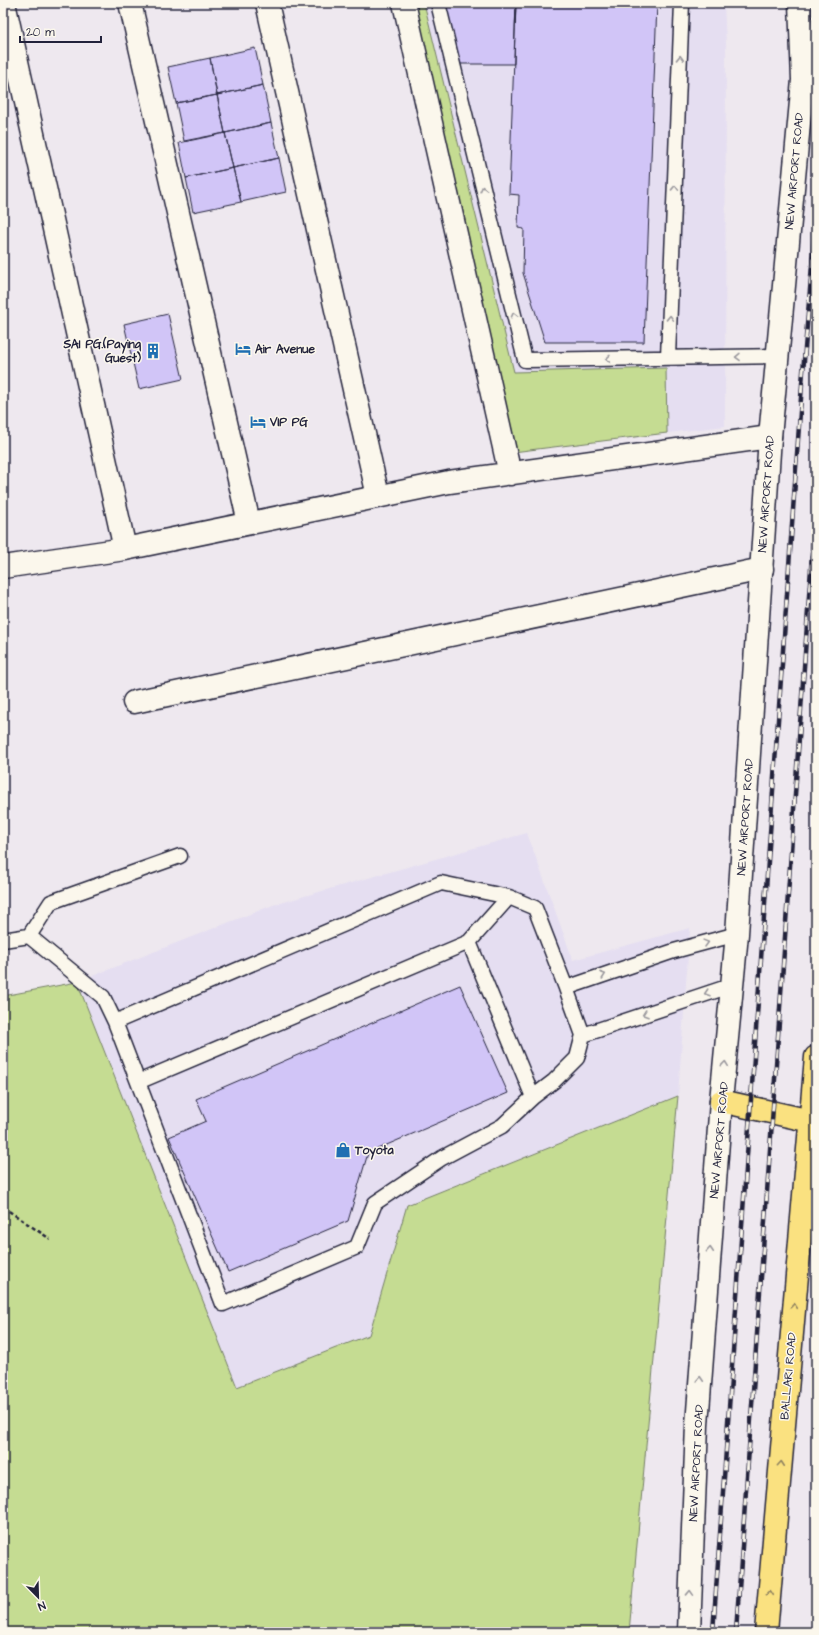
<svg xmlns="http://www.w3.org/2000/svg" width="819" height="1635" viewBox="0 0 819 1635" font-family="'Architects Daughter',sans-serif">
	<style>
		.built { fill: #e5def1 }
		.green { fill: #c5dc92; stroke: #747f66 }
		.building { fill: #d1c5f7; stroke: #22223b }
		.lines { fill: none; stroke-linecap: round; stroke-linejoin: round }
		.lane-casing { stroke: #22223b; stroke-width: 17 }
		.street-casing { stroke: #22223b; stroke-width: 25 }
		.secondary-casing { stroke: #22223b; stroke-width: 25 }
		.highway-casing { stroke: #22223b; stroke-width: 25 }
		.path { stroke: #22223b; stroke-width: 2.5; stroke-dasharray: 4 3; stroke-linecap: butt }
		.lane { stroke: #fbf7ec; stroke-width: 14 }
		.street { stroke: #fbf7ec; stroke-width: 22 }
		.secondary { stroke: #fbf7ec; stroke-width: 22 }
		.highway { stroke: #fae180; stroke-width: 22 }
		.rail-casing { stroke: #22223b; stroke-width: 4.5 }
		.rail { stroke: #fbf7ec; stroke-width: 3; stroke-dasharray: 9; stroke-linecap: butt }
		.oneway { stroke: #99979c }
		.oneway2 { stroke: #8e825e }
		.labels { text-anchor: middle; stroke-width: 3; stroke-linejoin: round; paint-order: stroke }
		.street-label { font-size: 12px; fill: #22223b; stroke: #fbf7ec }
		.poi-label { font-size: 12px; font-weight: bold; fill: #22223b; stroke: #fbf7ec; text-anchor: start }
	</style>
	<rect width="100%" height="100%" fill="#eee8ef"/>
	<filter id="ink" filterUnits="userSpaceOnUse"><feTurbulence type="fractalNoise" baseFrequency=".025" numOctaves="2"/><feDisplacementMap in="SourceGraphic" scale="8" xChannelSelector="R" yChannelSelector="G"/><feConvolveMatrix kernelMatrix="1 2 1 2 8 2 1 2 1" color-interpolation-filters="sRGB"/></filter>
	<g filter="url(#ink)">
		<path class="built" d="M414,3H724L726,44L725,426L513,452Z
			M527,833L573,960L690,928L678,1096L407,1205L369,1335L237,1387L77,982L273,905Z"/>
		<path class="green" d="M414,3H424L514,372L666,368L667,433L513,452Z
			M77,982L237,1387L369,1335L407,1205L678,1096L629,1632H3V996Z"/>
		<path class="building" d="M445,3H516L514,64H459Z
			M516,3H657L644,342H545L523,273L524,229L518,228L519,195L509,194Z
			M255,48L263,85L217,95L210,58Z
			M210,58L217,95L176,103L168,67Z
			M263,85L271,123L225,133L217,95Z
			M217,95L225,133L184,141L176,103Z
			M271,123L279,158L233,168L225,133Z
			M225,133L233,168L186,178L179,143Z
			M279,158L286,192L241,202L233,168Z
			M233,168L241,202L193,212L186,178Z
			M168,314L183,379L139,389L124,324Z
			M460,985L508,1093L368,1153L348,1221L228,1272L169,1137L206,1121L196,1099Z"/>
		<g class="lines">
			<defs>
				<path id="lane" d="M438,3L525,360L777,356
					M668,357L682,3
					M29,936L51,902L180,856
					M3,940L29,936L103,997L115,1022L223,1304L357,1247L375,1203L442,1158L502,1126L533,1097L554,1081L577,1058L583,1035L566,988L535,908L509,897L441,883L115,1022
					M469,942L533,1097
					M566,988L674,951L737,934
					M583,1035L733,985
					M138,1082L469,942L509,897"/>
				<path id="street" d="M4,3L125,549
					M130,3L249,523
					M267,3L378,496
					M404,3L510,474
					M3,567L125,549L449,482L770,437
					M134,702L762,569"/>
				<path id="secondary" d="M689,1632L697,1425L721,1101L737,934L770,437L803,80L800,3"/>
				<path id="highway" d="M721,1101L811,1121
					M766,1632L816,1057"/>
			</defs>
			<use href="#lane" class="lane-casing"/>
			<use href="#street" class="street-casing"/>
			<use href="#secondary" class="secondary-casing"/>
			<use href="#highway" class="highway-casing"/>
			<path class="path" d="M3,1207L50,1239"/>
			<use href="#lane" class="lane"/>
			<use href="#street" class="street"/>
			<use href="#secondary" class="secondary"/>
			<use href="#highway" class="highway"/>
			<defs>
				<path id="rail" d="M713,1632L802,384L816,219
					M736,1632L816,497"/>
			</defs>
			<use href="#rail" class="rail-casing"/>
			<use href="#rail" class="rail"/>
		</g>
		<defs><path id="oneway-chevron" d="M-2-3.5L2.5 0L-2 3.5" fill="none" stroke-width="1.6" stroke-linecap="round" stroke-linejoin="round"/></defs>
		<g class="oneway">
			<use href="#oneway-chevron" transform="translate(680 58) rotate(-88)"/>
			<use href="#oneway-chevron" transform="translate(675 188) rotate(-88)"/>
			<use href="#oneway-chevron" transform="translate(483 189) rotate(-104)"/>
			<use href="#oneway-chevron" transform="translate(514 315) rotate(-104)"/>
			<use href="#oneway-chevron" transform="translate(670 318) rotate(-88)"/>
			<use href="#oneway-chevron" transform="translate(738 357) rotate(179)"/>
			<use href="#oneway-chevron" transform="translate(608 359) rotate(179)"/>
			<use href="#oneway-chevron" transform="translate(706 943) rotate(-15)"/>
			<use href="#oneway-chevron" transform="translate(603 975) rotate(-19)"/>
			<use href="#oneway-chevron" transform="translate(707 993) rotate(162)"/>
			<use href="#oneway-chevron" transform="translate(645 1014) rotate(161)"/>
			<use href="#oneway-chevron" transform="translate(725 1064) rotate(-84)"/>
			<use href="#oneway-chevron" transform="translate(710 1250) rotate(-86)"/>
			<use href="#oneway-chevron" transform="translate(700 1379) rotate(-86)"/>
			<use href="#oneway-chevron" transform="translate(690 1593) rotate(-88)"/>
		</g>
		<g class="oneway2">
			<use href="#oneway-chevron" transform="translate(794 1306) rotate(-85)"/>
			<use href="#oneway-chevron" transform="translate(781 1464) rotate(-85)"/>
			<use href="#oneway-chevron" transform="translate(770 1593) rotate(-85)"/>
		</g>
	</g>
	<defs>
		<symbol id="hotel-bare" viewBox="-9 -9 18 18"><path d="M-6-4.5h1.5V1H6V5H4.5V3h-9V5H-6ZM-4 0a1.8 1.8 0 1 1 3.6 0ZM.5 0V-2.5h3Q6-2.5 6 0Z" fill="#1f6fb2" stroke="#fbf7ec" stroke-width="2.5" paint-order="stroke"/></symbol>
		<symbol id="building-bare" viewBox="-9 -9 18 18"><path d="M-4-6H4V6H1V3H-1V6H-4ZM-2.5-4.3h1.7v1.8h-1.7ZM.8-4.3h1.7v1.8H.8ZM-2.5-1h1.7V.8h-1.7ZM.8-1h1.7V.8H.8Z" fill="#1f6fb2" stroke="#fbf7ec" stroke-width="2.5" paint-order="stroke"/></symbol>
		<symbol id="shop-bare" viewBox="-9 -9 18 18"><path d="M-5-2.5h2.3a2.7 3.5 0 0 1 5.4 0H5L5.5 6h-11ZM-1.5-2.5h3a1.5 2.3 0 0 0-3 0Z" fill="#1f6fb2" stroke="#fbf7ec" stroke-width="2.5" paint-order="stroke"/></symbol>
	</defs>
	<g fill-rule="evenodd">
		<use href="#hotel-bare" x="232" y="338" width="22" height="22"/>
		<use href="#building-bare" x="142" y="340" width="22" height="22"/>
		<use href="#hotel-bare" x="247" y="411" width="22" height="22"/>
		<use href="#shop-bare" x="332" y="1139" width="22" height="22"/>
	</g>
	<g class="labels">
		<g class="street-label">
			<text transform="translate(794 171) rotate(-85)" y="4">NEW AIRPORT ROAD</text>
			<text transform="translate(766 494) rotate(-86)" y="4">NEW AIRPORT ROAD</text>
			<text transform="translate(745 817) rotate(-86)" y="4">NEW AIRPORT ROAD</text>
			<text transform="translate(719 1140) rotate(-85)" y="4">NEW AIRPORT ROAD</text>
			<text transform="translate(788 1376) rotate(-85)" y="4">BALLARI ROAD</text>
			<text transform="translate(696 1463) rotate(-87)" y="4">NEW AIRPORT ROAD</text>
		</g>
		<g class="poi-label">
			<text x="141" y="348" text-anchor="end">SAI PG.(Paying<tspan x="141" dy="14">Guest)</tspan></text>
			<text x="255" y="353">Air Avenue</text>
			<text x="270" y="426">VIP PG</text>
			<text x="355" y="1154">Toyota</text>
		</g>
	</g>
	<rect width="819" height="1635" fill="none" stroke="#fbf7ec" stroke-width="16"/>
	<rect x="8" y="8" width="803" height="1619" fill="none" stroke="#22223b" stroke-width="1.5" filter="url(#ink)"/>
	<g transform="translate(38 1597) rotate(157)" stroke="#fbf7ec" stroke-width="3" paint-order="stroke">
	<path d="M0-3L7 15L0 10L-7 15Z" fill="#22223b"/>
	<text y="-6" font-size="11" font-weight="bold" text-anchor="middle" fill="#22223b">N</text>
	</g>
	<path d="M20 36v6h81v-6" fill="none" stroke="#22223b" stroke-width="2"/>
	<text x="26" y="36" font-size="12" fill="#22223b" stroke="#fbf7ec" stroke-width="3" paint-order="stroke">20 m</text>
</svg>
